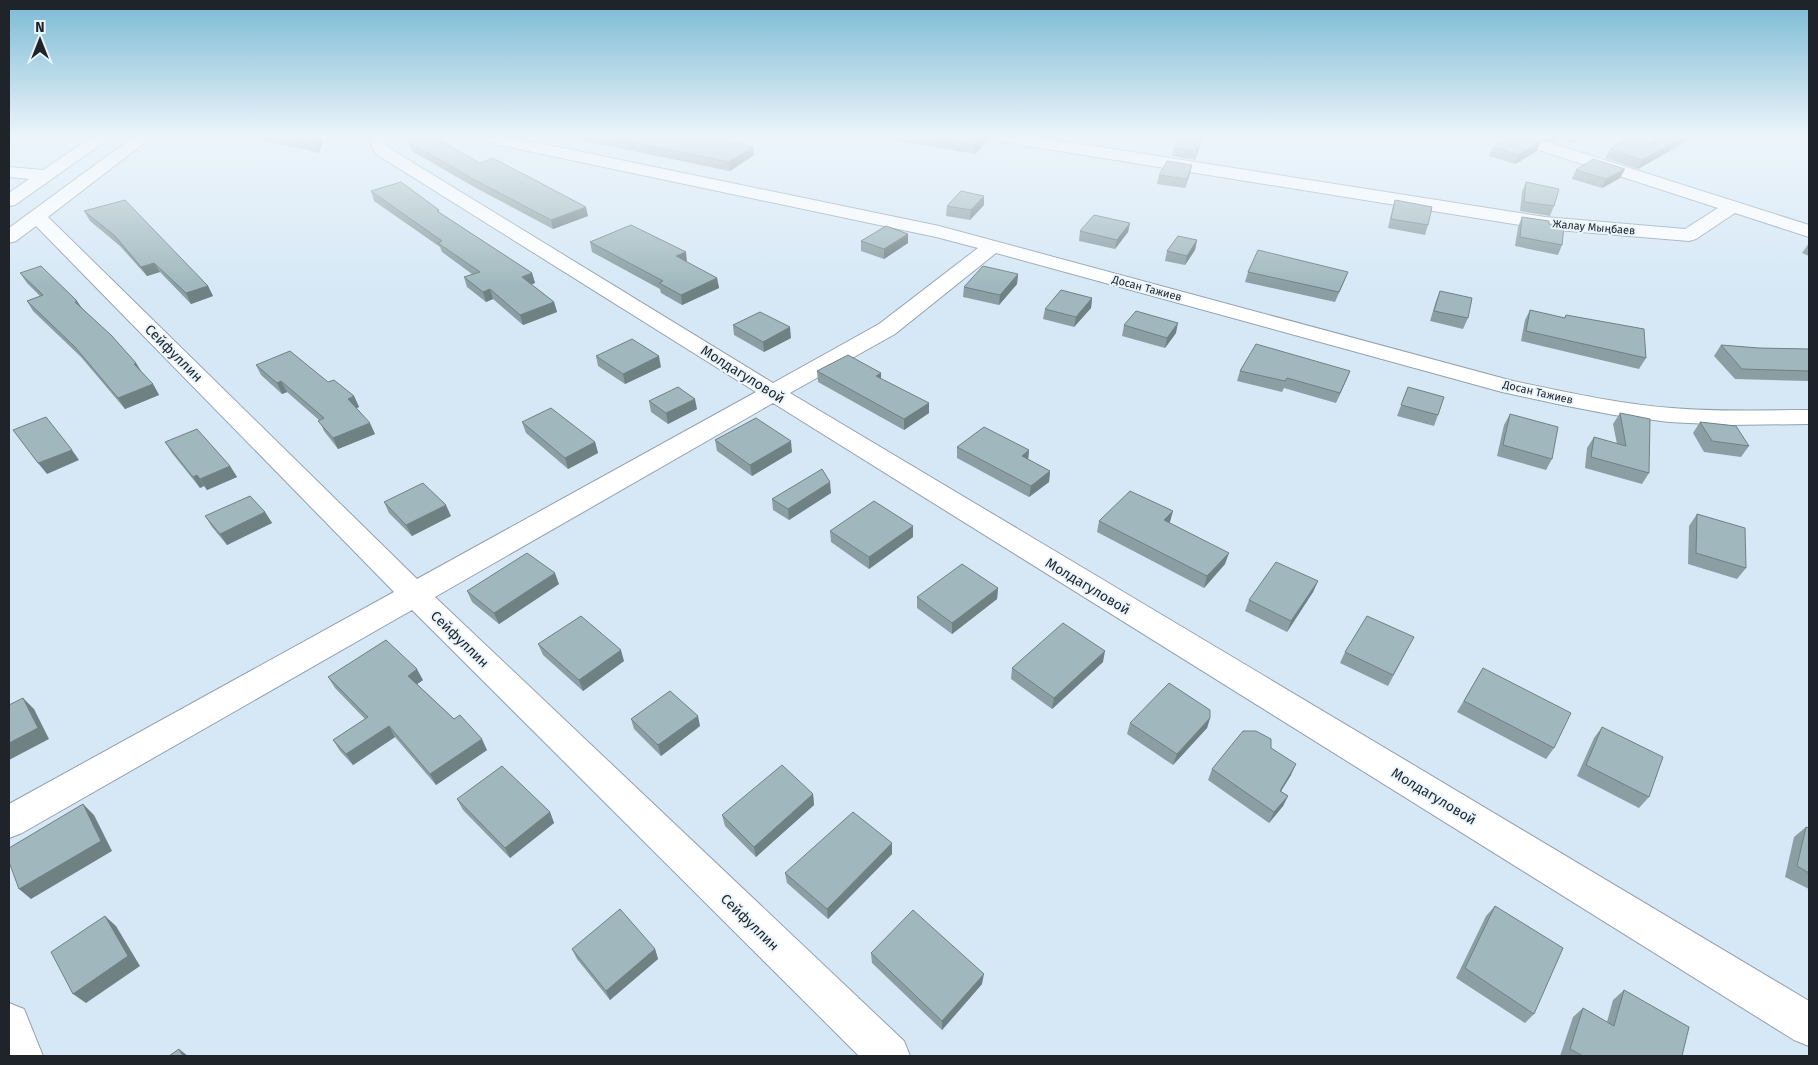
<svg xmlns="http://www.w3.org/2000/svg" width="1818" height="1065" viewBox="0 0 1818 1065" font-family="'Fira Sans',sans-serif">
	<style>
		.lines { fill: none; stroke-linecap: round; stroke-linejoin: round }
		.minor-casing { stroke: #91a1ae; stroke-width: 2 }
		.minor { fill: #fff; fill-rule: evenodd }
		.wall { fill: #8a9ea3 }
		.shaded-wall { fill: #708184 }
		.building { fill: #a0b8bd; stroke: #708184 }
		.labels { text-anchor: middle; stroke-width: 4; stroke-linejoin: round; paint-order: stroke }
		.far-street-label { font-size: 11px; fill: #1e2429; stroke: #e9f4fc }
		.street-label { font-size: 14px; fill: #1e2429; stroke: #e9f4fc }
	</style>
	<rect width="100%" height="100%" fill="#d6e8f6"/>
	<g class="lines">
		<defs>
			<path id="minor" d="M92,137H111L15,205L9,206V193L29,179L9,177V167L43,170Z
				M133,137H152L48,217L417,579L756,392L376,154L368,137H384L389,148L773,383L879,324L978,248L936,237L485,142L479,140L477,137H510L939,226L1513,381C1566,392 1618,404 1672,408C1717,412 1763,410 1809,410V424L1729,425L1669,422L1614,415L1562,405L1502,392L996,253L895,334L790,393L1809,1001V1046L1794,1040L773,403L435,597L904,1041L910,1056H859L412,610L22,833L9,838V804L394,592L36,226L16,241L9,243V228Z
				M995,137H1036L1545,217L1685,229L1718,208L1508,140L1506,137H1532L1809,225V237L1735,213L1696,239L1689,241L1545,229L1003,142L997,140Z
				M9,1003L24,1009L43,1056H9Z"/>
		</defs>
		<use href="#minor" class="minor-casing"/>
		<use href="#minor" class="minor"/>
	</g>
	<path class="wall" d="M246,137H319L322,144L319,153Z
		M565,137H710L754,155L730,171Z
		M874,137H991L975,154Z
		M1179,137H1203L1195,160L1172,156L1174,148Z
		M1536,137H1585L1573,143L1559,139L1553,142Z
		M1652,137H1694L1638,169L1605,158L1610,149L1650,142Z
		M409,142L480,163L588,216L553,229L476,188L412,151Z
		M1540,142L1537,151L1515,164L1489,156L1493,147Z
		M1192,165L1190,174L1185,188L1157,184L1159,175Z
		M1625,169L1620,178L1602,188L1572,179L1576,170Z
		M1526,182L1554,206L1550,216L1520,211L1522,192Z
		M371,191L439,210V212L532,273L535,283L531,284L554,302L557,312L523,325L493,299L486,302L467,287L464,277L472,274L442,252L440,247L374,201Z
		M984,196V205L970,220L946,216L947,206Z
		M1395,200L1428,225L1425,235L1388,228L1392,210Z
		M84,211L208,286L213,296L191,304L160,272L147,276L120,246L90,221Z
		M1522,217L1549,224L1562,245L1558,255L1515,246L1518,227Z
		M1130,223L1128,232L1115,249L1079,241L1080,231Z
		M1197,240L1195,250L1185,265L1165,261L1167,251Z
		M861,241L908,243L884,259L861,251Z
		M590,242L687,262L717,278L719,288L682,305L661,293L660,289L592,252Z
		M1809,243V256L1802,253Z
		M1248,272H1348L1344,282L1335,302L1245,282Z
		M20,273L83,309L136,363L142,373L153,384L159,395L125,409L81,357L33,311L27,301L40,296L27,283Z
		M1018,274L1017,284L999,305L963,297L964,287Z
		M1440,291L1468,318L1463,329L1430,321L1436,301Z
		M1092,298L1091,308L1074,327L1043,319L1045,309Z
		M1530,310L1564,318L1566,315L1646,358L1639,369L1521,341L1525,320Z
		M733,325L791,338L764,352L734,335Z
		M1124,325L1176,333L1165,348L1122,336Z
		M1721,345L1759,348L1809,349V381L1735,379L1714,356Z
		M596,356L661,367L625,384L598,366Z
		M256,365L328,382L354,396L359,407L356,408L375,434L338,449L324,431L319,420L287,392L282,394L261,375Z
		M817,371L929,413L904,430L818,382Z
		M1240,371H1350L1336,403L1284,388L1282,392L1237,381Z
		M1408,387L1438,415L1434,426L1397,416Z
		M649,401L697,409L668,424L651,412Z
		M1620,413L1649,473L1642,484L1585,468L1587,448L1594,437L1617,444L1613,424Z
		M1510,414L1552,459L1546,470L1497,456L1504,425Z
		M522,422L595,442L598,453L568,469L526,433Z
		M1700,422L1749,446L1741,457L1704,452L1693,433Z
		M715,440L792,452L752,476L717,451Z
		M165,442L230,466L237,477L207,490L204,486L200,488L172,453Z
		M957,447L1029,450L1028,459L1050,471L1049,482L1029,497L957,458Z
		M831,493L789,520L773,510L772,499Z
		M384,502L451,516L412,536L389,513Z
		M265,512L272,523L227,545L212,527L205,516Z
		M1697,514L1746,568L1737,579L1688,564L1689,526Z
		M1099,521L1170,522L1169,523L1225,564L1204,588L1097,532Z
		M830,531L913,537L869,569L831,542Z
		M1318,581L1313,592L1287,632L1245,611L1249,600Z
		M559,584L499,624L472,602L467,591Z
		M998,588L997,599L952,634L917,608V597Z
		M1414,637L1388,686L1340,663L1345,652Z
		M538,644L624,661L583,691L543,655Z
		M1103,662L1052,709L1011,679L1012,668Z
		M1483,668L1554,748L1546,759L1457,712Z
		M328,677L423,680L417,684L487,750L436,785L395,737L353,765L340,751L333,740L365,719L335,688Z
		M1210,718L1207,728L1173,765L1127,734L1130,723Z
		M631,719L700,726L661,756L634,729Z
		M1602,727L1649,797L1639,808L1577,776L1594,738Z
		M1271,748L1291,775L1281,791L1288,796L1283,806L1269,823L1208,780L1212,769Z
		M813,794L814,805L756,857L725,826L722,815Z
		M457,799L550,812L554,823L510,858L463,810Z
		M1806,827L1809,828V889L1785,877L1794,837Z
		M892,843V854L828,919L787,883L785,873Z
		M1495,906L1534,1014L1525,1023L1456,978L1486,916Z
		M572,949H655L658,959L610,1000L577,959Z
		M871,953L982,984L942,1030L872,963Z
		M1624,990L1682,1056H1560L1573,1017L1583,1008L1607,1022L1613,1000Z"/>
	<path class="shaded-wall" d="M318,137H319L322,144L319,153L316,144Z
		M983,137H991L975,154V145Z
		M1202,137H1203L1195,160L1197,151Z
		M1555,137H1559V139L1553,142Z
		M1576,137H1585L1573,143Z
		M1683,137H1694L1638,169L1642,160Z
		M1540,142L1537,151L1515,164L1518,155Z
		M753,147L754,155L730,171L729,162Z
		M1192,165L1190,174L1185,188L1187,179Z
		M1625,169L1620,178L1602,188L1606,179Z
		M984,196V205L970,220L971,210Z
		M586,207L588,216L553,229L551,220Z
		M1130,223L1128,232L1115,249L1117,240Z
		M908,234V243L884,259V249Z
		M1197,240L1195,250L1185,265L1187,256Z
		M686,252L687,262L676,256Z
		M154,263L160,272L147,276L141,267Z
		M532,273L535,283L525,287L522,277Z
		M1018,274L1017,284L999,305L1000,295Z
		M717,278L719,288L682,305L681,295Z
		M208,286L213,296L191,304L186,293Z
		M490,289L493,299L486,302L483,292Z
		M1092,298L1091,308L1074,327L1076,317Z
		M77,301L84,311L75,302Z
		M554,302L557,312L523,325L520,315Z
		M1178,323L1176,333L1165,348L1167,338Z
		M790,327L791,338L764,352L763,342Z
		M659,356L661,367L625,384L623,374Z
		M136,363L143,374L134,364Z
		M1350,371L1346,381L1336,403L1340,393Z
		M881,373V384L876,376Z
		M281,381L287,392L282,394L277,383Z
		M153,384L159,395L125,409L118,398Z
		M354,396L359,407L353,410L348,399Z
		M695,399L697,409L668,424L666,413Z
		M929,403V413L904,430V419Z
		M370,423L375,434L338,449L333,438Z
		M791,441L792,452L752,476L750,465Z
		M595,442L598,453L568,469L565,458Z
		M72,450L79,460L47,474L38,463Z
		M1029,450L1028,461L1022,456Z
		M230,466L237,477L207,490L200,479Z
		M1050,471L1049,482L1029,497L1031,486Z
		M197,475L204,486L200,488L193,477Z
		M830,482L831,493L789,520L788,509Z
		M446,505L451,516L412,536L406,525Z
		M1173,511L1170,522L1161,531L1164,520Z
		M265,512L272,523L227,545L220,534Z
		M913,526V537L869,569V557Z
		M1229,553L1225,564L1204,588L1207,576Z
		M555,573L559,584L499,624L494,613Z
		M1318,581L1313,592L1287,632L1291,621Z
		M998,588L997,599L952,634V623Z
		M621,650L624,661L583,691L579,680Z
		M1105,651L1103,662L1052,709L1054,698Z
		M417,669L423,680L413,687L408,676Z
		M23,698L34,709L49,739L9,760V743Z
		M698,716L700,726L661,756L658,745Z
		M1210,718L1207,728L1173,765L1177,754Z
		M389,726L395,737L353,765L346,754Z
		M482,739L487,750L436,785L430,774Z
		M1296,764L1291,775L1275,801L1280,791Z
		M813,794L814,805L756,857L754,847Z
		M1288,796L1283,806L1269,823L1274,812Z
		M83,804L94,815L112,851L31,899L19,889Z
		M550,812L554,823L510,858L505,848Z
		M892,843V854L828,919L827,909Z
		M105,916L116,926L140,966L86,1003L73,994Z
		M655,949L658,959L610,1000L606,991Z
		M984,974L982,984L942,1030V1021Z
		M179,1049L188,1056H183Z"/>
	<path class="building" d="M284,137H318L316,144Z
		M412,137H434L480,163L493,158L586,207L551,220L473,179L409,142Z
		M605,137H709L753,147L729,162Z
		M926,137H983L975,145Z
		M1179,137H1202L1197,151L1174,148Z
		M1510,137H1525L1540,142L1518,155L1493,147Z
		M1632,137L1656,144L1652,137H1683L1642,160L1610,149Z
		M1593,159L1625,169L1606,179L1576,170Z
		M1167,161L1192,165L1187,179L1159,175Z
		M401,182L439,210L437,211L532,273L522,277L554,302L520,315L490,289L483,292L464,277L480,272L438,243L442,241L371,191Z
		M1526,182L1559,189L1554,206L1524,202Z
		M961,191L984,196L971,210L947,206Z
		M125,200L208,286L186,293L154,263L141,267L115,236L84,211Z
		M1395,200L1432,207L1428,225L1391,219Z
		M1094,215L1130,223L1117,240L1080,231Z
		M1522,217L1549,221V224L1564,226L1562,245L1520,237Z
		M631,225L686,252L676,256L717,278L681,295L659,283L663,281L590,242Z
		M886,226L908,234L884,249L861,241Z
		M1178,236L1197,240L1187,256L1167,251Z
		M1258,250L1348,272L1339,292L1248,272Z
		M41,266L77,301L75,302L111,335L136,363L134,364L153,384L118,398L75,347L27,301L43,295L20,273Z
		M983,266L1018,274L1000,295L964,287Z
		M1061,290L1092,298L1076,317L1045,309Z
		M1440,291L1472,298L1468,318L1434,311Z
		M1530,310L1565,318L1566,315L1644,329L1646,358L1526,331Z
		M1136,311L1178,323L1167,338L1124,325Z
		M760,312L790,327L763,342L733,325Z
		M632,339L659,356L623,374L596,356Z
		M1256,344L1350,371L1340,393L1287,378L1285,381L1240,371Z
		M1721,345L1759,348L1809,349V371L1742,369Z
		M290,351L328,382L334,380L354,396L348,399L370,423L333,438L318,421L324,418L281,381L277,383L256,365Z
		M848,355L881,373L876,376L929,403L904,419L817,371Z
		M678,387L695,399L666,413L649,401Z
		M1408,387L1444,397L1438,415L1401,405Z
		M551,408L595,442L565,458L522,422Z
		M1620,413L1650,419L1649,473L1591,457L1594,437L1626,446Z
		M1510,414L1558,427L1552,459L1503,445Z
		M46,417L72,450L38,463L13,430Z
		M756,418L791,441L750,465L715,440Z
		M1700,422L1736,426L1749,446L1712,441Z
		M984,427L1029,450L1022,456L1050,471L1031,486L957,447Z
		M197,429L230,466L200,479L197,475L193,477L165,442Z
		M822,469L830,482L788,509L772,499Z
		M423,483L446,505L406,525L384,502Z
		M1130,491L1173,511L1164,520L1229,553L1207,576L1099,521Z
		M250,496L265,512L220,534L205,516Z
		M874,501L913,526L869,557L830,531Z
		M1697,514L1745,528L1746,568L1696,553Z
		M527,553L555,573L494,613L467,591Z
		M1276,562L1318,581L1291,621L1249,600Z
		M962,564L998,588L952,623L917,597Z
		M581,616L621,650L579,680L538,644Z
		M1367,616L1414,637L1393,675L1345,652Z
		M1063,623L1105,651L1054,698L1012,668Z
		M386,640L417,669L408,676L454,719L460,715L482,739L430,774L389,726L346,754L333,740L368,717L328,677Z
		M1483,668L1571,713L1554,748L1464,701Z
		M1169,683L1210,710V718L1177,754L1130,723Z
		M670,691L698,716L658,745L631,719Z
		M23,698L38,728L9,743V705Z
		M1602,727L1663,757L1649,797L1586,765Z
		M1243,731H1256L1271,739V748L1296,764L1280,791L1288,796L1274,812L1212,769Z
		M782,765L813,794L754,847L722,815Z
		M502,766L550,812L505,848L457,799Z
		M83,804L101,841L19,889L9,862V848Z
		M853,812L892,843L827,909L785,873Z
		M1806,827L1809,828V873L1797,866Z
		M1495,906L1563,948L1534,1014L1465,968Z
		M620,909L655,949L606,991L572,949Z
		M913,910L984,974L942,1021L871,953Z
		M105,916L128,956L73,994L51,952Z
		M1624,990L1689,1027L1682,1056H1583L1570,1049L1583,1008L1614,1026Z
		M179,1049L183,1056H169Z"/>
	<linearGradient id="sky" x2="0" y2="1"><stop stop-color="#7abad4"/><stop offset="0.48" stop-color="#edf5fb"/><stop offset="1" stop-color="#edf5fb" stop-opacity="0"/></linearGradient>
	<rect width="1818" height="286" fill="url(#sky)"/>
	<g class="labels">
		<g class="far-street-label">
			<text transform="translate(1594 227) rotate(5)" y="4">Жалау Мыңбаев</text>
			<text transform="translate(1147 288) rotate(15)" y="4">Досан Тажиев</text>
			<text transform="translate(1538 392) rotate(13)" y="4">Досан Тажиев</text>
		</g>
		<g class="street-label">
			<text transform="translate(174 353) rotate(45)" y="5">Сейфуллин</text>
			<text transform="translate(743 374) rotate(32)" y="5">Молдагуловой</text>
			<text transform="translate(1088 586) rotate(31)" y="5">Молдагуловой</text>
			<text transform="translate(460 639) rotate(44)" y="5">Сейфуллин</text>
			<text transform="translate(1434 796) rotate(31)" y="5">Молдагуловой</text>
			<text transform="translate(750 922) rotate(44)" y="5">Сейфуллин</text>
		</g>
	</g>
	<rect width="1818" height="1065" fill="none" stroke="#1e2429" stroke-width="20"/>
	<g transform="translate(40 40)" stroke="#e9f4fc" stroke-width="4" paint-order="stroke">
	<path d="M0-4L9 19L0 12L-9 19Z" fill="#1e2429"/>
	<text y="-8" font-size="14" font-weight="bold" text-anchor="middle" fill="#1e2429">N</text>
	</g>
</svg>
